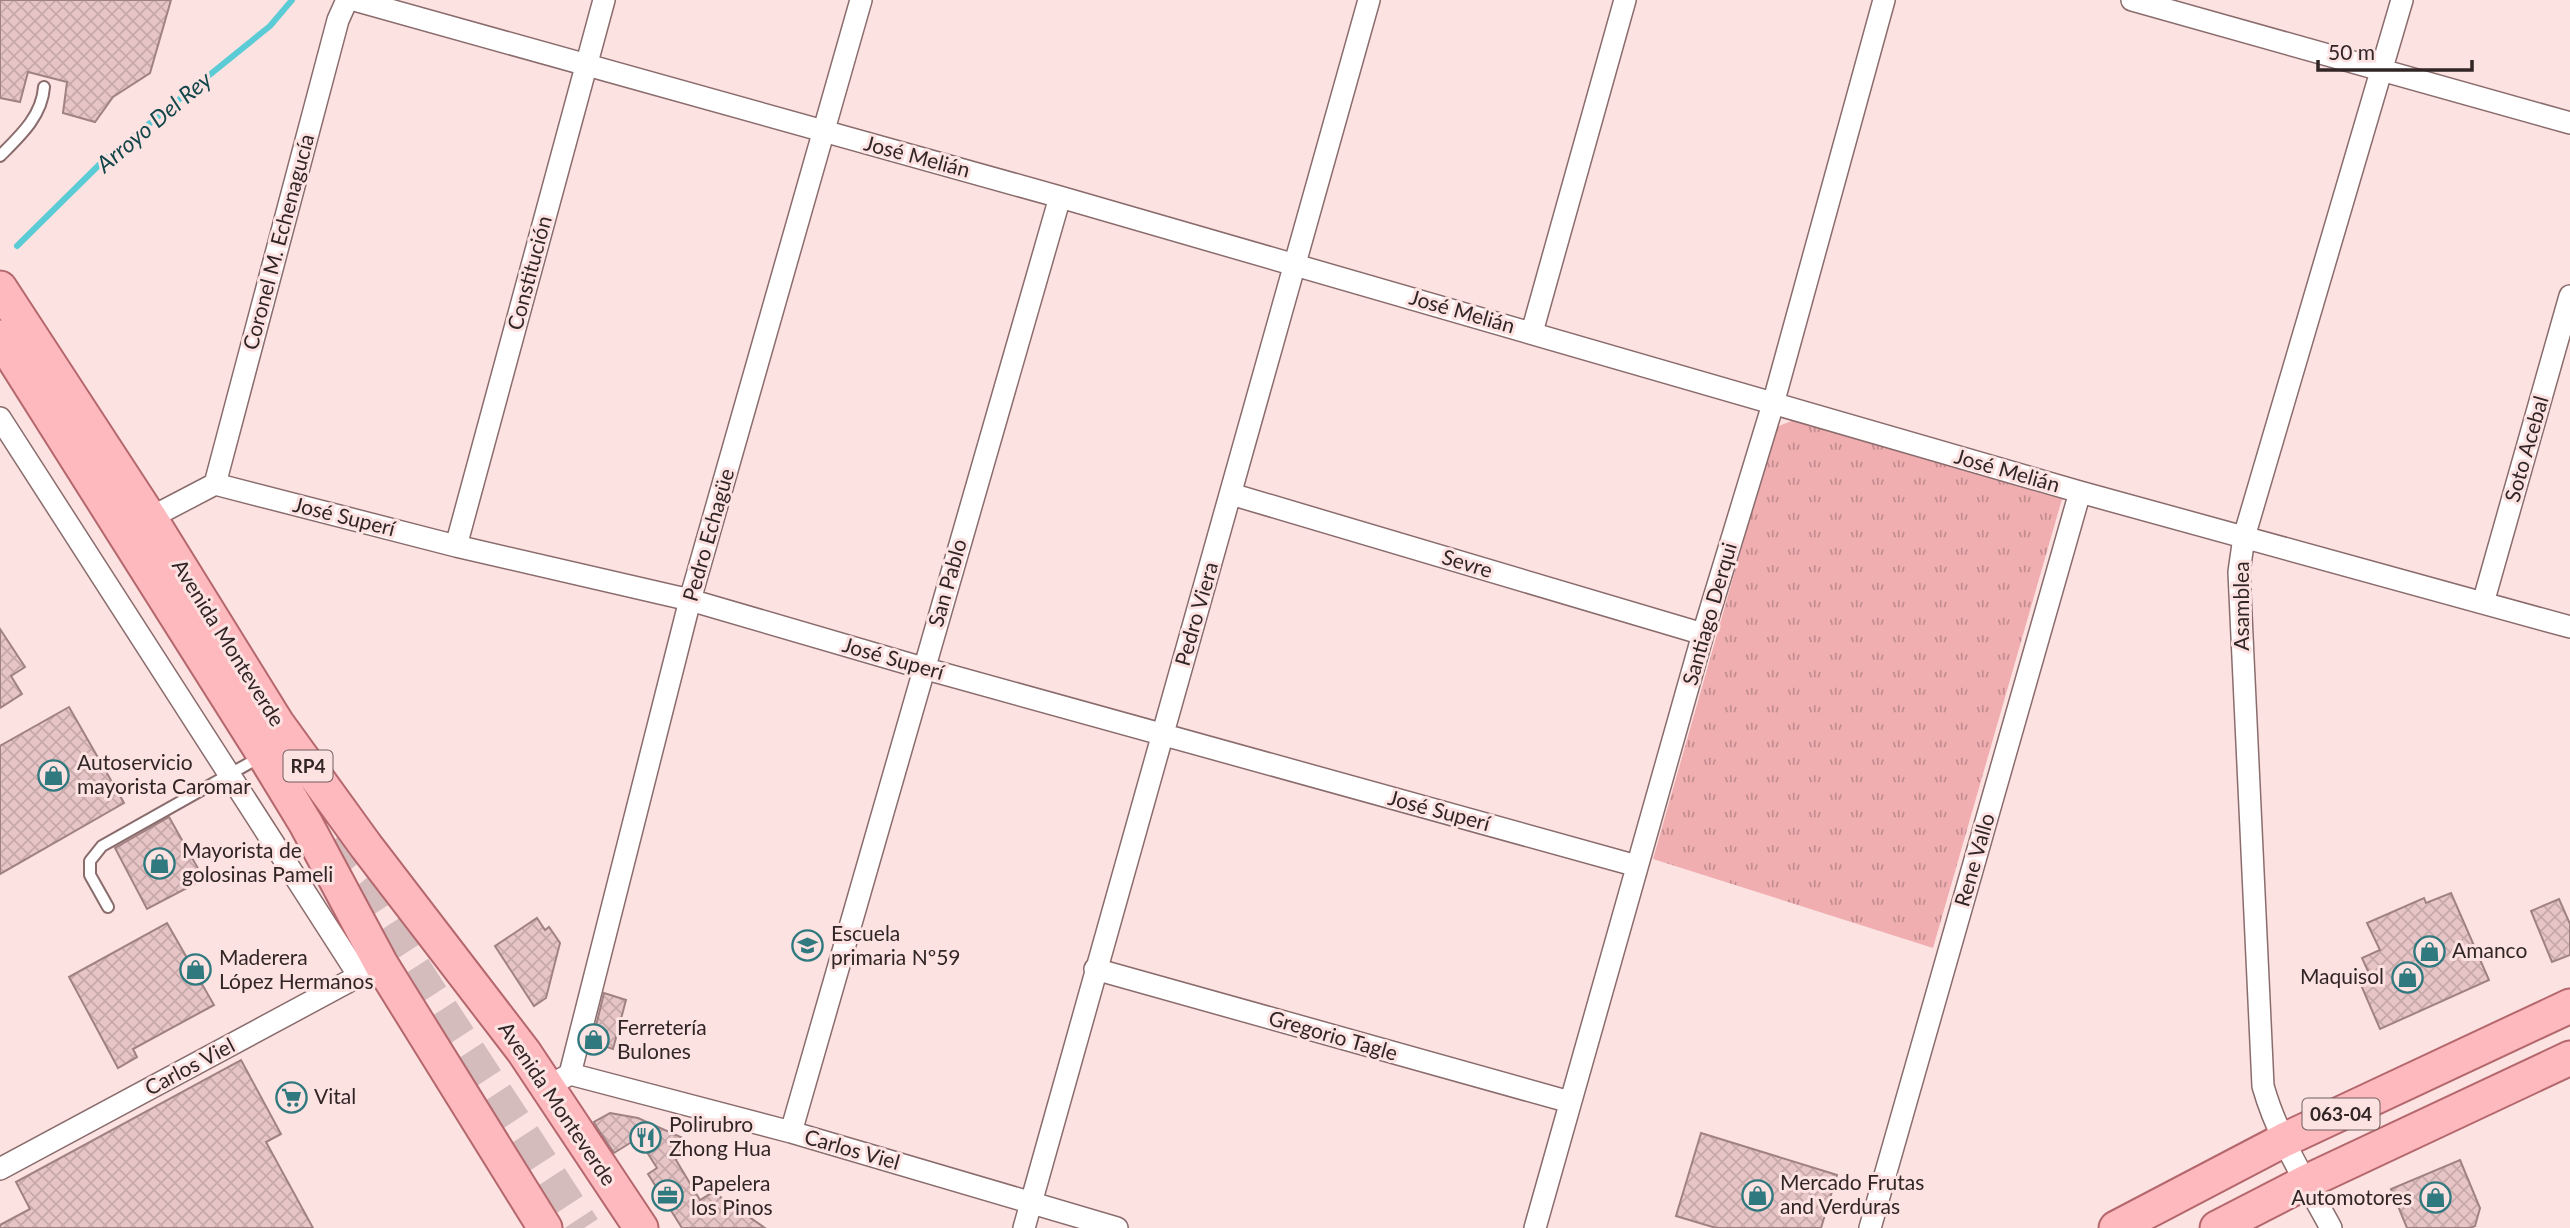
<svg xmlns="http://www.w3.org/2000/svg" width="2570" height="1228" viewBox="0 0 2570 1228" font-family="Lato,sans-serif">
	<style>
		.grass { fill: url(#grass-tufts) }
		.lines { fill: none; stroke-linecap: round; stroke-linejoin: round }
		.stream { stroke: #5bccd5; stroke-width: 6 }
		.building { fill: url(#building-cross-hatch); stroke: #a18283; stroke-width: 2 }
		.primary-tunnel { stroke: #d4bcbc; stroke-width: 33; stroke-dasharray: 33 17; stroke-linecap: butt }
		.service-casing { stroke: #8a6c6d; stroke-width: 14 }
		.minor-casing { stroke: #8a6c6d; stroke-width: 24 }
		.primary-casing { stroke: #b4676c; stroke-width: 37 }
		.service { stroke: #fff; stroke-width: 10 }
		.minor { stroke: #fff; stroke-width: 21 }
		.primary { stroke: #fdb9be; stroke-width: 33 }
		.labels { text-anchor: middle; stroke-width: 6; stroke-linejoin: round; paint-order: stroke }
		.shield { fill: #fde2e2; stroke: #6e5e5e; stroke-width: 2 }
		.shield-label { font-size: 19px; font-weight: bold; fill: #312525 }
		.street-label { font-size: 21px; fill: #312525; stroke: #fde2e2 }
		.poi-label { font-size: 21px; fill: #312525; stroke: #fde2e2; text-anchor: start }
		.water-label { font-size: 23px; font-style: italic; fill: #13464a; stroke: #fde2e2 }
	</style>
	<defs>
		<pattern id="grass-tufts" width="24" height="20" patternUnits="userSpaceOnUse" patternTransform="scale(1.75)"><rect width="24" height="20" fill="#f0aeb1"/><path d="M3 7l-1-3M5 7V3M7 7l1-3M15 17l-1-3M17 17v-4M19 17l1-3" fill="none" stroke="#c38d90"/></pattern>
		<pattern id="building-cross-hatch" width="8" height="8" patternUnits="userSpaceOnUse" patternTransform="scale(1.75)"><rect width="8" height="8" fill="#e7c5c6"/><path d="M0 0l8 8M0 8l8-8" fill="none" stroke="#c7a9aa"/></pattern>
	</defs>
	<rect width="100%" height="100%" fill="#fde2e2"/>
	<path class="grass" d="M1794,420L2062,499L1933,948L1653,859L1776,427Z"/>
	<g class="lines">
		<path class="stream" d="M17,246L103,161L270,26L292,0"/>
	</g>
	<path class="building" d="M0,0H171L150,73L113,97L95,122L63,113L67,82L28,72L20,102L0,98Z
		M0,629L25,667L11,676L22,694L0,708Z
		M69,707L124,803L0,874V746Z
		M169,817L204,879L147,909L115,848Z
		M2451,893L2489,980L2380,1029L2361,985L2372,980L2362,958L2380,950L2367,923L2424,898L2426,903Z
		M2559,899L2570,924V955L2552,962L2531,911Z
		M537,918L545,930L549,927L560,943L546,998L534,1006L495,946Z
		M167,923L214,1005L133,1049L137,1057L118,1068L69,977Z
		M604,993L626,1000L613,1049L592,1042Z
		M241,1060L281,1134L266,1142L313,1228H0V1225L30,1209L16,1182Z
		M610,1113L638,1118L685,1139L676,1160L700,1200L713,1192L765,1228H682L648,1174L657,1168L638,1138L614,1153L596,1126L594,1122Z
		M1701,1133L1837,1175L1821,1228H1716L1676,1216Z
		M2460,1160L2480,1208L2475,1226L2470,1228H2407L2391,1189Z"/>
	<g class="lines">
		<path class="primary-tunnel" d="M326,847L367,895L584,1228"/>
		<defs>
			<path id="service" d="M0,156C20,136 42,116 44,87
				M108,907L90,875V861L102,846L262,756"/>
			<path id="minor" d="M354,0L1060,197L2080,492L2570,627
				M2132,0L2570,123
				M1532,332L1625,0
				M0,418L359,976
				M215,484L338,20L347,0
				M1231,494L1703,634
				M150,518L215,484L456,546L690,600L923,668L1637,866
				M456,546L604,0
				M2483,603L2570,296
				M1095,969L1570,1102
				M570,1074L690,600L861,0
				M558,1081L570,1074L791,1132L1117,1228
				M791,1132L1060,197
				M0,1169L370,970
				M1024,1228L1369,0
				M1535,1228L1703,634L1773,404L1884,0
				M1870,1228L2080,492
				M2331,1228C2306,1182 2277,1136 2263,1086L2239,572L2244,537L2402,0"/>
			<path id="primary" d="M0,288L150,518L277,723L366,846L524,1052L641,1228
				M0,337L264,755L306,824L381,964L545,1228
				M2116,1228L2284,1140L2570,1006
				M2217,1228L2306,1182L2570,1058"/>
		</defs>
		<use href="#service" class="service-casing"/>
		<use href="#minor" class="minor-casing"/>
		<use href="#primary" class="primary-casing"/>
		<use href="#service" class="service"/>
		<use href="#minor" class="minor"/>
		<use href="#primary" class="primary"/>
	</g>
	<defs>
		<symbol id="shop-ring" viewBox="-11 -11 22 22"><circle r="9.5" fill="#fde2e2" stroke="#30797f" stroke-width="1.5"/><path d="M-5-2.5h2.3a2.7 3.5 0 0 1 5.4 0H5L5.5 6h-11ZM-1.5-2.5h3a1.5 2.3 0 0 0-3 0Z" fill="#30797f"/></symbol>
		<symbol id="school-ring" viewBox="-11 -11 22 22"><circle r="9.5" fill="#fde2e2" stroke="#30797f" stroke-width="1.5"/><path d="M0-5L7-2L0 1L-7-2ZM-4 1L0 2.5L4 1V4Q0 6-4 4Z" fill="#30797f"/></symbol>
		<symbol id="supermarket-ring" viewBox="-11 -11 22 22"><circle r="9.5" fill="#fde2e2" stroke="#30797f" stroke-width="1.5"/><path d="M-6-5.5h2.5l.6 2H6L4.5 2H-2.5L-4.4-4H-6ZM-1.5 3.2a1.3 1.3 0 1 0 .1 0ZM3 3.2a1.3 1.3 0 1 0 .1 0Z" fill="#30797f"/></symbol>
		<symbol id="restaurant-ring" viewBox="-11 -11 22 22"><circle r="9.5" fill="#fde2e2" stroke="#30797f" stroke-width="1.5"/><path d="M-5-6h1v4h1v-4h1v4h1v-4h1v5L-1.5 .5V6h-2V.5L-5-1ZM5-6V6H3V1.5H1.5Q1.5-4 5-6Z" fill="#30797f"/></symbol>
		<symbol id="office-ring" viewBox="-11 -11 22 22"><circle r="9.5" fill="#fde2e2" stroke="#30797f" stroke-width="1.5"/><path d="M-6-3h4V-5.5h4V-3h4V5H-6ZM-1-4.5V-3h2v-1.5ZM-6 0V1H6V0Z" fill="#30797f"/></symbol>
	</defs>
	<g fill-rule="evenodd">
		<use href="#shop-ring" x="36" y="758" width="35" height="35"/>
		<use href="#shop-ring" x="142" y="846" width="35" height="35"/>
		<use href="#school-ring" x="790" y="928" width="35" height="35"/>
		<use href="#shop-ring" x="2412" y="934" width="35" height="35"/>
		<use href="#shop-ring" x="178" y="952" width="35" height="35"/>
		<use href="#shop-ring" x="2390" y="960" width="35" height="35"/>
		<use href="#shop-ring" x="576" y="1022" width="35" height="35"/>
		<use href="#supermarket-ring" x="274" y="1080" width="35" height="35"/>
		<use href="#restaurant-ring" x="628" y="1120" width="35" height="35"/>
		<use href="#shop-ring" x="1740" y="1178" width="35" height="35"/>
		<use href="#office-ring" x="650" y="1178" width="35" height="35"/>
		<use href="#shop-ring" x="2418" y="1180" width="35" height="35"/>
	</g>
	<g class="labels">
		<g class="shield">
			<rect x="283.5" y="750.5" width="49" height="31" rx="5"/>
			<rect x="2302.5" y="1098.5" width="77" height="31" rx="5"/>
		</g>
		<g class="shield-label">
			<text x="308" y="773">RP4</text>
			<text x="2341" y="1121">063-04</text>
		</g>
		<g class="street-label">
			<text transform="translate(917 157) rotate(15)" y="7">José Melián</text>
			<text transform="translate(279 242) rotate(-75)" y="7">Coronel M. Echenagucía</text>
			<text transform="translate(530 273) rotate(-75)" y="7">Constitución</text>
			<text transform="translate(1462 312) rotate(16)" y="7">José Melián</text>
			<text transform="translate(2527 449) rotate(-74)" y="7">Soto Acebal</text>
			<text transform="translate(2007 471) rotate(16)" y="7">José Melián</text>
			<text transform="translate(344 517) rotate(14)" y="7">José Superí</text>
			<text transform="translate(709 535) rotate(-74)" y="7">Pedro Echagüe</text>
			<text transform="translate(1467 564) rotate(17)" y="7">Sevre</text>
			<text transform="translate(948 583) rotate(-74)" y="7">San Pablo</text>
			<text transform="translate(2242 606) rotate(-90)" y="7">Asamblea</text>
			<text transform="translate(1197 614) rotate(-74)" y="7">Pedro Viera</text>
			<text transform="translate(1710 614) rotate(-74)" y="7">Santiago Derqui</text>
			<text transform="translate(228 643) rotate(58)" y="7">Avenida Monteverde</text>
			<text transform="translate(893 659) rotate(16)" y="7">José Superí</text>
			<text transform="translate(1439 811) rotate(15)" y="7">José Superí</text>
			<text transform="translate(1975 860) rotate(-74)" y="7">Rene Vallo</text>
			<text transform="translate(1333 1036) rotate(16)" y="7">Gregorio Tagle</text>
			<text transform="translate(190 1067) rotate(-28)" y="7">Carlos Viel</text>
			<text transform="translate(557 1104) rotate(56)" y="7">Avenida Monteverde</text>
			<text transform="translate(852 1150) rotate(16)" y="7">Carlos Viel</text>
		</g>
		<g class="poi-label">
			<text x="77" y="770">Autoservicio<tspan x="77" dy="24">mayorista Caromar</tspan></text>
			<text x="182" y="858">Mayorista de<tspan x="182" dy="24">golosinas Pameli</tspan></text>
			<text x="831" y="941">Escuela<tspan x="831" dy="24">primaria Nº59</tspan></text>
			<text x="2452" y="958">Amanco</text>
			<text x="219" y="965">Maderera<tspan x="219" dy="24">López Hermanos</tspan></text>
			<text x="2384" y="984" text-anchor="end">Maquisol</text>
			<text x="617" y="1035">Ferretería<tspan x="617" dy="24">Bulones</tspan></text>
			<text x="314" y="1104">Vital</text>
			<text x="669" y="1132">Polirubro<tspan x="669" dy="24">Zhong Hua</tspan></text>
			<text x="1780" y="1190">Mercado Frutas<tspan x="1780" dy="24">and Verduras</tspan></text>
			<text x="691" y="1191">Papelera<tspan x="691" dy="24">los Pinos</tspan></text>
			<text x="2412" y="1205" text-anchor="end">Automotores</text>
		</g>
		<g class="water-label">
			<text transform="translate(154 122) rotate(-40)" y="8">Arroyo Del Rey</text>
		</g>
	</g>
	<path d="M2318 60v10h154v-10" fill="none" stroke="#312525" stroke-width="3.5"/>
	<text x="2328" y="60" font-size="21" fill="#312525" stroke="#fde2e2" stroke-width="5" paint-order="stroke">50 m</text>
</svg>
